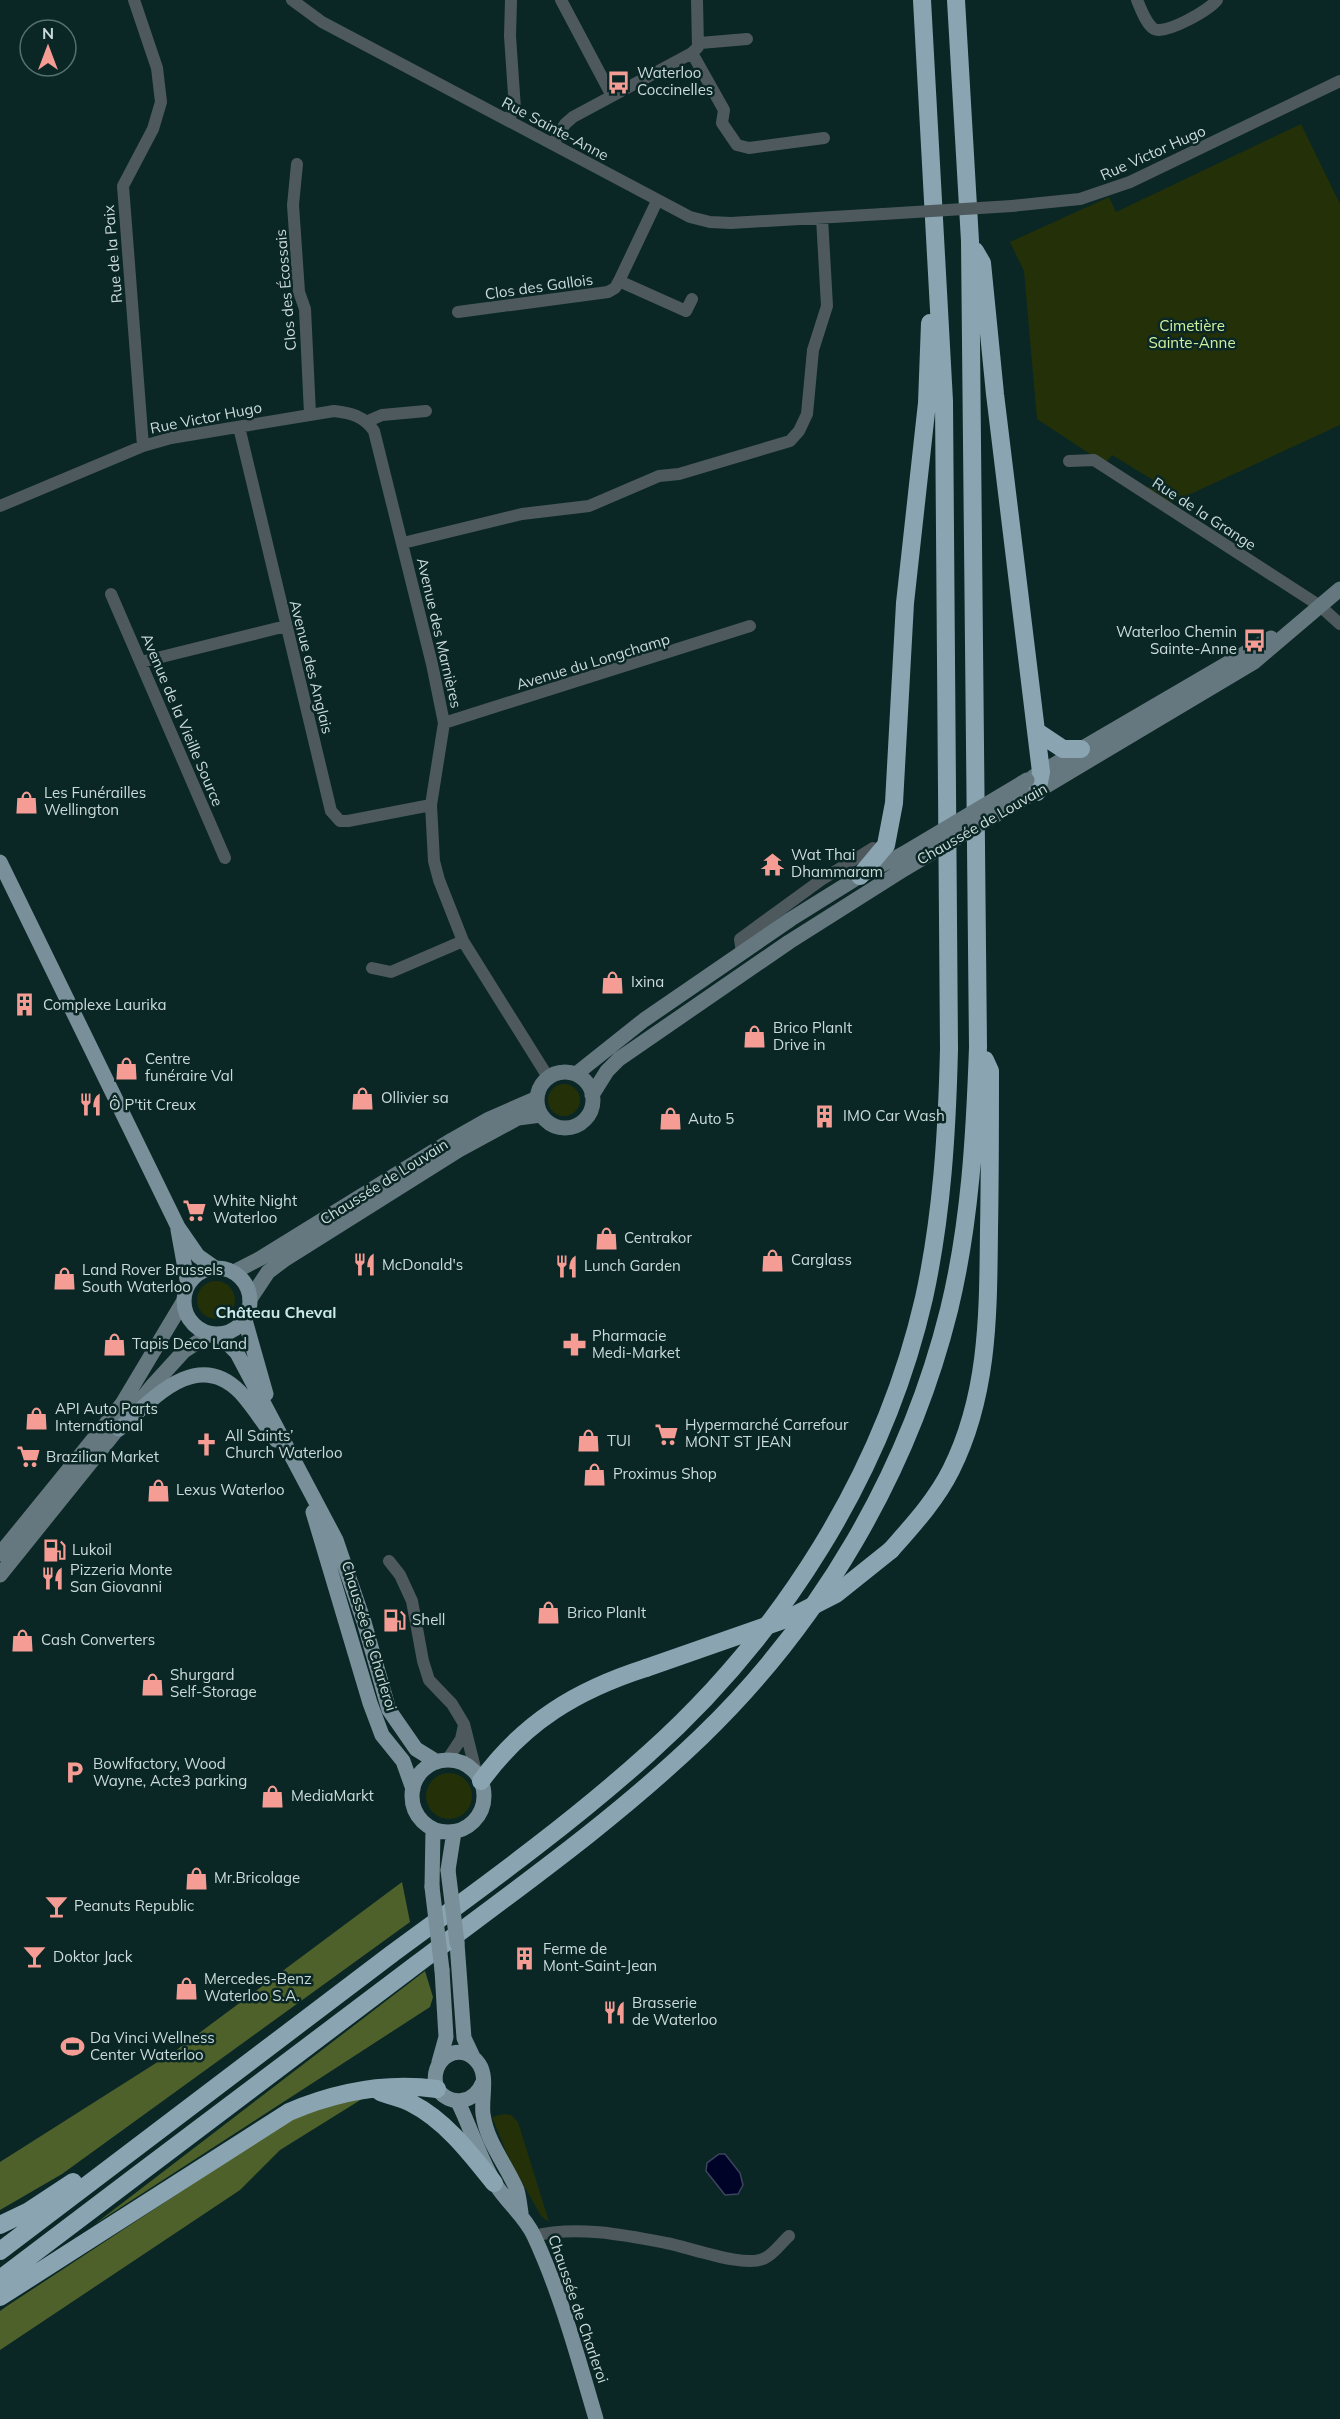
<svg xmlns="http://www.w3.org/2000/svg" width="1340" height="2419" viewBox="0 0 1340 2419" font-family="Mulish,sans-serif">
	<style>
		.green { fill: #243108 }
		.forest { fill: #4e612b }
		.water { fill: #000328; stroke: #3d445d; stroke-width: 1.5 }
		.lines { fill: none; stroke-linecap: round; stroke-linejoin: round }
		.street { stroke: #4e595d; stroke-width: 12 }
		.secondary { stroke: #66787f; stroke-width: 15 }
		.primary { stroke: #798f99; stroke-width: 15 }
		.highway { stroke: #8aa5b1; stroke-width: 18 }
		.street-bridge { stroke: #4e595d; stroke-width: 12 }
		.secondary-bridge { stroke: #66787f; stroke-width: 15 }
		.primary-bridge { stroke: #798f99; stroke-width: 15 }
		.highway-bridge { stroke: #8aa5b1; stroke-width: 18 }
		.labels { text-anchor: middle; stroke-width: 5; stroke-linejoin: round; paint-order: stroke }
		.poi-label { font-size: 15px; fill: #cbdbda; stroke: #0a2726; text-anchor: start }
		.street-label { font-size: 15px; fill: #cbdbda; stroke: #0a2726 }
		.park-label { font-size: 15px; fill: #d1f19f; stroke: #0a2726 }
		.neighbourhood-label { font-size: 16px; font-weight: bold; fill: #c9eae8; stroke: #0a2726 }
	</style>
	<rect width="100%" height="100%" fill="#0a2726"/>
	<path class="green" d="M1301,124L1340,204V425L1171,503L1148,488L1153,480L1112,455L1105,464L1037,419L1024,271L1010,242L1109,197L1116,212Z
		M548 1100a16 16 0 1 1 32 0a16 16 0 1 1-32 0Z
		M197 1300a19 19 0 1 1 38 0a19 19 0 1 1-38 0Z
		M426 1796a23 23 0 1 1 46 0a23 23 0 1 1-46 0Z
		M504,2114L511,2115L518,2122L549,2222L541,2216L509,2159L492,2117Z"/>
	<path class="forest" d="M402,1882L410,1922L62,2174L0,2210V2162L175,2051Z
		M425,1971L433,1997L430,2007L95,2224Z
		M362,2099L280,2150L240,2190L0,2350V2311L7,2306L299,2114L332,2103Z"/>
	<path class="water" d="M719,2154H725L740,2173L743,2185L738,2194L725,2195L706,2171L707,2163Z"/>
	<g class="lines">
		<path class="street" d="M134,0L157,68L161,102L153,129L123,186L143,446
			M292,0L322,22L690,217L710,222L731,223L883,214
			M561,0L612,96
			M1137,0C1141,9 1146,24 1154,29C1166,35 1209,10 1217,0
			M700,43L747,39
			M692,53L724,110L722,123L737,145L749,148L824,138
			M507,120L515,109L510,36L511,0
			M553,144L565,124L573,117L692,53L698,47L697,0
			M297,164L293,205L299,292L305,309L310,414
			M1012,206L1080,199L1130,182L1340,81
			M619,281L686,311L692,299
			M458,312L608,292L615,288L619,281L657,201
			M368,421L382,415L426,411
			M239,427L331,811L340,821H348L431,805
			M1069,461L1094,460L1320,606L1340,624
			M0,506L143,446L171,438L334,411C351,413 364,416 374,431L432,664L444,723L431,805L434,861L439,880L463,941L548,1077
			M403,543L522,514L589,506L659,476L679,474L790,441L799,431L807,414L813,350L827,306L822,218
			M111,594L225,858
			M141,662L286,626
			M444,723L750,626
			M742,953L740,939L821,880L873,848
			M372,968L391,972L463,941
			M389,1561L400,1575L412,1601L423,1661L429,1680L452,1704L464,1724L476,1772
			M447,1760L461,1739L464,1725
			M534,2236C575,2225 625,2235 666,2243C689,2247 746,2269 765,2258C774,2254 781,2243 789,2236"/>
		<path class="secondary" d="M1033,777L1271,638
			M1031,795L1254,662L1340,589
			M537 1100a28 28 0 1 1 56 0a28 28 0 1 1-56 0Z
			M576,1074L644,1020L791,919L860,876L903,854
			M592,1095L607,1071L619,1059L789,942L906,868
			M234,1272L261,1258L452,1140L489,1119L537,1098
			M250,1299L268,1272L284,1260L459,1150L518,1118L541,1115
			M0,1554L122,1404L183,1302
			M0,1575L153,1385L184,1351L210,1334"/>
		<path class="primary" d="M0,862L178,1227L198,1256L215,1268
			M178,1230L188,1285
			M184 1301a33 33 0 1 1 66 0a33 33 0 1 1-66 0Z
			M245,1320L266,1394
			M218,1334L237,1353L336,1540L364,1622L389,1710L416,1749L437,1762
			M119,1429C151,1401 196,1347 240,1392C253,1406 264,1424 276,1440
			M313,1512L370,1703L382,1735L403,1761L413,1789
			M412 1796a36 36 0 1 1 72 0a36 36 0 1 1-72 0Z
			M448,1870L454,1832
			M432,1887L433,1829
			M457,1943L464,2038L473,2057
			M439,2062L446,2037L442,1970
			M483,2082C474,2104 451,2107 437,2089C427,2059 461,2038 479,2064C488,2077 481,2099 483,2114C487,2143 506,2164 517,2190C519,2197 520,2206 521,2213
			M458,2102C471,2128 480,2160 496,2185C508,2204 525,2216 534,2236C561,2294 578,2358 596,2419"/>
		<path class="highway" d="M975,251L982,263L995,394L1041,772L1037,792
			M1036,731L1063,749H1081
			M860,876L886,845L894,803L905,603L927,403L930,323
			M891,1550C913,1525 936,1500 951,1470C989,1394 988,1313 989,1230C990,1177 990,1124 990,1071L985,1060
			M481,1781C524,1722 577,1690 646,1668
			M380,2092C390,2096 402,2098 411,2103C445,2120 471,2154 494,2183
			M0,2225L29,2211L73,2182
			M0,2251C131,2151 262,2052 393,1953C480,1889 568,1826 648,1754C782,1634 884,1473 924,1298C942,1216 947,1132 949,1049L944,401L922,0
			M0,2279C139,2174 278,2068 417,1964C514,1891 615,1820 702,1736C821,1621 909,1471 949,1310C970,1224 975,1135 978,1047L970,241L956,0
			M0,2297L289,2112C336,2092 385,2082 437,2089"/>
		<path class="street-bridge" d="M883,214L1012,206"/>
		<path class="secondary-bridge" d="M903,854L1027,780
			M906,868L1028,796"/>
		<path class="primary-bridge" d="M448,1870L457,1943
			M432,1887L442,1970"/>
		<path class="highway-bridge" d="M646,1668L789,1618L836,1594L891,1550"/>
	</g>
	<defs>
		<symbol id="bus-bare" viewBox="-9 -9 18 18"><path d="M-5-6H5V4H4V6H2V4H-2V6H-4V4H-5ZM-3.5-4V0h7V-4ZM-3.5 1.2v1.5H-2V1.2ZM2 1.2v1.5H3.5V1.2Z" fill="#f59c94" stroke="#0a2726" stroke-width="2.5" paint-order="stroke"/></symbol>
		<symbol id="shop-bare" viewBox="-9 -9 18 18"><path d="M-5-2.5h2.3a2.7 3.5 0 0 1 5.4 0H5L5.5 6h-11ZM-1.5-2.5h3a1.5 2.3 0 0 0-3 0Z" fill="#f59c94" stroke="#0a2726" stroke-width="2.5" paint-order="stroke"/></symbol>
		<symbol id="temple-bare" viewBox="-9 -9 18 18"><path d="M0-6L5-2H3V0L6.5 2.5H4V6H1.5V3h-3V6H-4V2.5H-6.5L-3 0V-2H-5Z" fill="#f59c94" stroke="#0a2726" stroke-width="2.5" paint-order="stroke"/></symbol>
		<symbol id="building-bare" viewBox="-9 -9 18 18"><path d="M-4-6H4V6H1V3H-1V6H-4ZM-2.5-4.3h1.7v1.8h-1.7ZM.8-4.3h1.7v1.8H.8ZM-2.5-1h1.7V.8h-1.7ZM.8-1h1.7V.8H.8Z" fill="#f59c94" stroke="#0a2726" stroke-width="2.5" paint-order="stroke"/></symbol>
		<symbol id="restaurant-bare" viewBox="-9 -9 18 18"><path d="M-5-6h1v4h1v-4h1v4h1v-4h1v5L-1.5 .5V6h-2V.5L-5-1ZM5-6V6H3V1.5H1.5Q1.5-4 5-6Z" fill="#f59c94" stroke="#0a2726" stroke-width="2.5" paint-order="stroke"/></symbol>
		<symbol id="supermarket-bare" viewBox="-9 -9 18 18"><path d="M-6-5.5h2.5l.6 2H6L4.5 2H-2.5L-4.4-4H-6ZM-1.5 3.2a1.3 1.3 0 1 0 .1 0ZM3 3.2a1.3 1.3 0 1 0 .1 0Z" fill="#f59c94" stroke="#0a2726" stroke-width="2.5" paint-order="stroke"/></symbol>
		<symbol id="pharmacy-bare" viewBox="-9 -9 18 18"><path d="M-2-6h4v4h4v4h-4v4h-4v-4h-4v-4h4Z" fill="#f59c94" stroke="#0a2726" stroke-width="2.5" paint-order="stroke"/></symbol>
		<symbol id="church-bare" viewBox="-9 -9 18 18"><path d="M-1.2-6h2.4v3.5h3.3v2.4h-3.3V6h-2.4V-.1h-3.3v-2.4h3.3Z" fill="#f59c94" stroke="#0a2726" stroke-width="2.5" paint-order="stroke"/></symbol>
		<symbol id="fuel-bare" viewBox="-9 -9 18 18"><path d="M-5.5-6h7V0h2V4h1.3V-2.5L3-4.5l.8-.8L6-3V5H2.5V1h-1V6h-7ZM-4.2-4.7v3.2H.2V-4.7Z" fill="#f59c94" stroke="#0a2726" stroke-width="2.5" paint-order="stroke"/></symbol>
		<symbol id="parking-bare" viewBox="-9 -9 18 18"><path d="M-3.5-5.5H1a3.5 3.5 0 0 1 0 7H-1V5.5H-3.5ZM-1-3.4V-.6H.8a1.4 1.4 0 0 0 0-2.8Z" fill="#f59c94" stroke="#0a2726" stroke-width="2.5" paint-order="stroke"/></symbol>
		<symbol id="bar-bare" viewBox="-9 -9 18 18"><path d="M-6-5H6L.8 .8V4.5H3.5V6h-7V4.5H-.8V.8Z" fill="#f59c94" stroke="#0a2726" stroke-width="2.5" paint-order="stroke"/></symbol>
		<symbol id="stadium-bare" viewBox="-9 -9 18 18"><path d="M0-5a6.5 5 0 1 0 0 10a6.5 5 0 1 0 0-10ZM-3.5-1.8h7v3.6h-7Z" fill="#f59c94" stroke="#0a2726" stroke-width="2.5" paint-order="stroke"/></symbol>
	</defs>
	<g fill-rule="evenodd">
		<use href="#bus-bare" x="602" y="66" width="33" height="33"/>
		<use href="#bus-bare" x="1238" y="624" width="33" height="33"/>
		<use href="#shop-bare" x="10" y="786" width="33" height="33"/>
		<use href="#temple-bare" x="756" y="848" width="33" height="33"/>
		<use href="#shop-bare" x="596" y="966" width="33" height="33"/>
		<use href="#building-bare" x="8" y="988" width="33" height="33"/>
		<use href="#shop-bare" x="738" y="1020" width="33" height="33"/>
		<use href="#shop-bare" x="110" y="1052" width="33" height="33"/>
		<use href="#shop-bare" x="346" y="1082" width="33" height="33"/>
		<use href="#restaurant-bare" x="74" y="1088" width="33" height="33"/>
		<use href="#building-bare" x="808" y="1100" width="33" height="33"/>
		<use href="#shop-bare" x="654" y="1102" width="33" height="33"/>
		<use href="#supermarket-bare" x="178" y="1194" width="33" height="33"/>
		<use href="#shop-bare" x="590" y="1222" width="33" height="33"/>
		<use href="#shop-bare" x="756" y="1244" width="33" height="33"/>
		<use href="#restaurant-bare" x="348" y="1248" width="33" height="33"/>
		<use href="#restaurant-bare" x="550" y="1250" width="33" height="33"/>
		<use href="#shop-bare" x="48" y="1262" width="33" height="33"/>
		<use href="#shop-bare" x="98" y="1328" width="33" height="33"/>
		<use href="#pharmacy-bare" x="558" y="1328" width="33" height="33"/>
		<use href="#shop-bare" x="20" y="1402" width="33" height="33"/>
		<use href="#supermarket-bare" x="650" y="1418" width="33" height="33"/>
		<use href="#shop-bare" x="572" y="1424" width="33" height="33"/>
		<use href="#church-bare" x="190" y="1428" width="33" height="33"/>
		<use href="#supermarket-bare" x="12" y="1440" width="33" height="33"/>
		<use href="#shop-bare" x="578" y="1458" width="33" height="33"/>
		<use href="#shop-bare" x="142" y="1474" width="33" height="33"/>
		<use href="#fuel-bare" x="38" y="1534" width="33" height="33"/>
		<use href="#restaurant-bare" x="36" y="1562" width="33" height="33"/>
		<use href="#shop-bare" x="532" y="1596" width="33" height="33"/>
		<use href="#fuel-bare" x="378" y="1604" width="33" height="33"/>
		<use href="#shop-bare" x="6" y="1624" width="33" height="33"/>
		<use href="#shop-bare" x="136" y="1668" width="33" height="33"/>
		<use href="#parking-bare" x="58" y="1756" width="33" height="33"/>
		<use href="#shop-bare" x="256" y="1780" width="33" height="33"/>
		<use href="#shop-bare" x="180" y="1862" width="33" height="33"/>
		<use href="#bar-bare" x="40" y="1890" width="33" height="33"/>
		<use href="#bar-bare" x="18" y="1940" width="33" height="33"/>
		<use href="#building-bare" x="508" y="1942" width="33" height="33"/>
		<use href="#shop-bare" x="170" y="1972" width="33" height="33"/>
		<use href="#restaurant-bare" x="598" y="1996" width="33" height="33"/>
		<use href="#stadium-bare" x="56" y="2030" width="33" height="33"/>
	</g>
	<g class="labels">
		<g class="poi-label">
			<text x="637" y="78">Waterloo<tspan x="637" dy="17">Coccinelles</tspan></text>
			<text x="1237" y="637" text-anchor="end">Waterloo Chemin<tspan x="1237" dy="17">Sainte-Anne</tspan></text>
			<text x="44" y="798">Les Funérailles<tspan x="44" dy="17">Wellington</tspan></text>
			<text x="791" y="860">Wat Thai<tspan x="791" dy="17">Dhammaram</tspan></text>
			<text x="631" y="987">Ixina</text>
			<text x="43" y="1010">Complexe Laurika</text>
			<text x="773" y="1033">Brico PlanIt<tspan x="773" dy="17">Drive in</tspan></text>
			<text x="145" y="1064">Centre<tspan x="145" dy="17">funéraire Val</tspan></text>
			<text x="381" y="1103">Ollivier sa</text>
			<text x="109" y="1110">Ô P'tit Creux</text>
			<text x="843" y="1121">IMO Car Wash</text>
			<text x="688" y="1124">Auto 5</text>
			<text x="213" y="1206">White Night<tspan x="213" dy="17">Waterloo</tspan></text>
			<text x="624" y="1243">Centrakor</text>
			<text x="791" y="1265">Carglass</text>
			<text x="382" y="1270">McDonald's</text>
			<text x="584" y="1271">Lunch Garden</text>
			<text x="82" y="1275">Land Rover Brussels<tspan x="82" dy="17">South Waterloo</tspan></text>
			<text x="592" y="1341">Pharmacie<tspan x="592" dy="17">Medi-Market</tspan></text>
			<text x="132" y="1349">Tapis Deco Land</text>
			<text x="55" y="1414">API Auto Parts<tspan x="55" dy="17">International</tspan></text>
			<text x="685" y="1430">Hypermarché Carrefour<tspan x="685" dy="17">MONT ST JEAN</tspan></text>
			<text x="225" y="1441">All Saints’<tspan x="225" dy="17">Church Waterloo</tspan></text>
			<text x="607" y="1446">TUI</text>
			<text x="46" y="1462">Brazilian Market</text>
			<text x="613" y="1479">Proximus Shop</text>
			<text x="176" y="1495">Lexus Waterloo</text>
			<text x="72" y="1555">Lukoil</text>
			<text x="70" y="1575">Pizzeria Monte<tspan x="70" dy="17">San Giovanni</tspan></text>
			<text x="567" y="1618">Brico PlanIt</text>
			<text x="412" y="1625">Shell</text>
			<text x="41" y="1645">Cash Converters</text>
			<text x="170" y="1680">Shurgard<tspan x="170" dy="17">Self-Storage</tspan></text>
			<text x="93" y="1769">Bowlfactory, Wood<tspan x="93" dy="17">Wayne, Acte3 parking</tspan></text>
			<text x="291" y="1801">MediaMarkt</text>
			<text x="214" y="1883">Mr.Bricolage</text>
			<text x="74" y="1911">Peanuts Republic</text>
			<text x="543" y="1954">Ferme de<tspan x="543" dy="17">Mont-Saint-Jean</tspan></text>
			<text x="53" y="1962">Doktor Jack</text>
			<text x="204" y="1984">Mercedes-Benz<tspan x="204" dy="17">Waterloo S.A.</tspan></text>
			<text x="632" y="2008">Brasserie<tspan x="632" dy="17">de Waterloo</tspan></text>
			<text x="90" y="2043">Da Vinci Wellness<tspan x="90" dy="17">Center Waterloo</tspan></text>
		</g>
		<g class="street-label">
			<text transform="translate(555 129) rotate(28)" y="5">Rue Sainte-Anne</text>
			<text transform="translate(1153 153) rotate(-24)" y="5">Rue Victor Hugo</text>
			<text transform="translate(113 254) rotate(-95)" y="5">Rue de la Paix</text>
			<text transform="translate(539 287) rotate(-8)" y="5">Clos des Gallois</text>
			<text transform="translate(286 290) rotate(-95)" y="5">Clos des Écossais</text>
			<text transform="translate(206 418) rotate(-11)" y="5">Rue Victor Hugo</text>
			<text transform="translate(1204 514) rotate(33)" y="5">Rue de la Grange</text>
			<text transform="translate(439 633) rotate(77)" y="5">Avenue des Marnières</text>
			<text transform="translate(593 662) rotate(-17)" y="5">Avenue du Longchamp</text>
			<text transform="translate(311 667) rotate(76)" y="5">Avenue des Anglais</text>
			<text transform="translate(182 720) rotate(67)" y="5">Avenue de la Vieille Source</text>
			<text transform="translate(982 824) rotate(-30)" y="5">Chaussée de Louvain</text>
			<text transform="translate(384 1182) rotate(-32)" y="5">Chaussée de Louvain</text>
			<text transform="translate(369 1636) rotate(73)" y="5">Chaussée de Charleroi</text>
			<text transform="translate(578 2309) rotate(71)" y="5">Chaussée de Charleroi</text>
		</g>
		<g class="park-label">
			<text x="1192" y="331">Cimetière<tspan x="1192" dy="17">Sainte-Anne</tspan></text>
		</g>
		<g class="neighbourhood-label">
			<text x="276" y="1318">Château Cheval</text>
		</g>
	</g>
	<g transform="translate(48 48)"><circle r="28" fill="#0a2726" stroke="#576f6e" stroke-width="1.5"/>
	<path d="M0-4.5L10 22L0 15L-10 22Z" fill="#f59c94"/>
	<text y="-9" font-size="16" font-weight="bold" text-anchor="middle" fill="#cbdbda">N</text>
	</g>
</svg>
